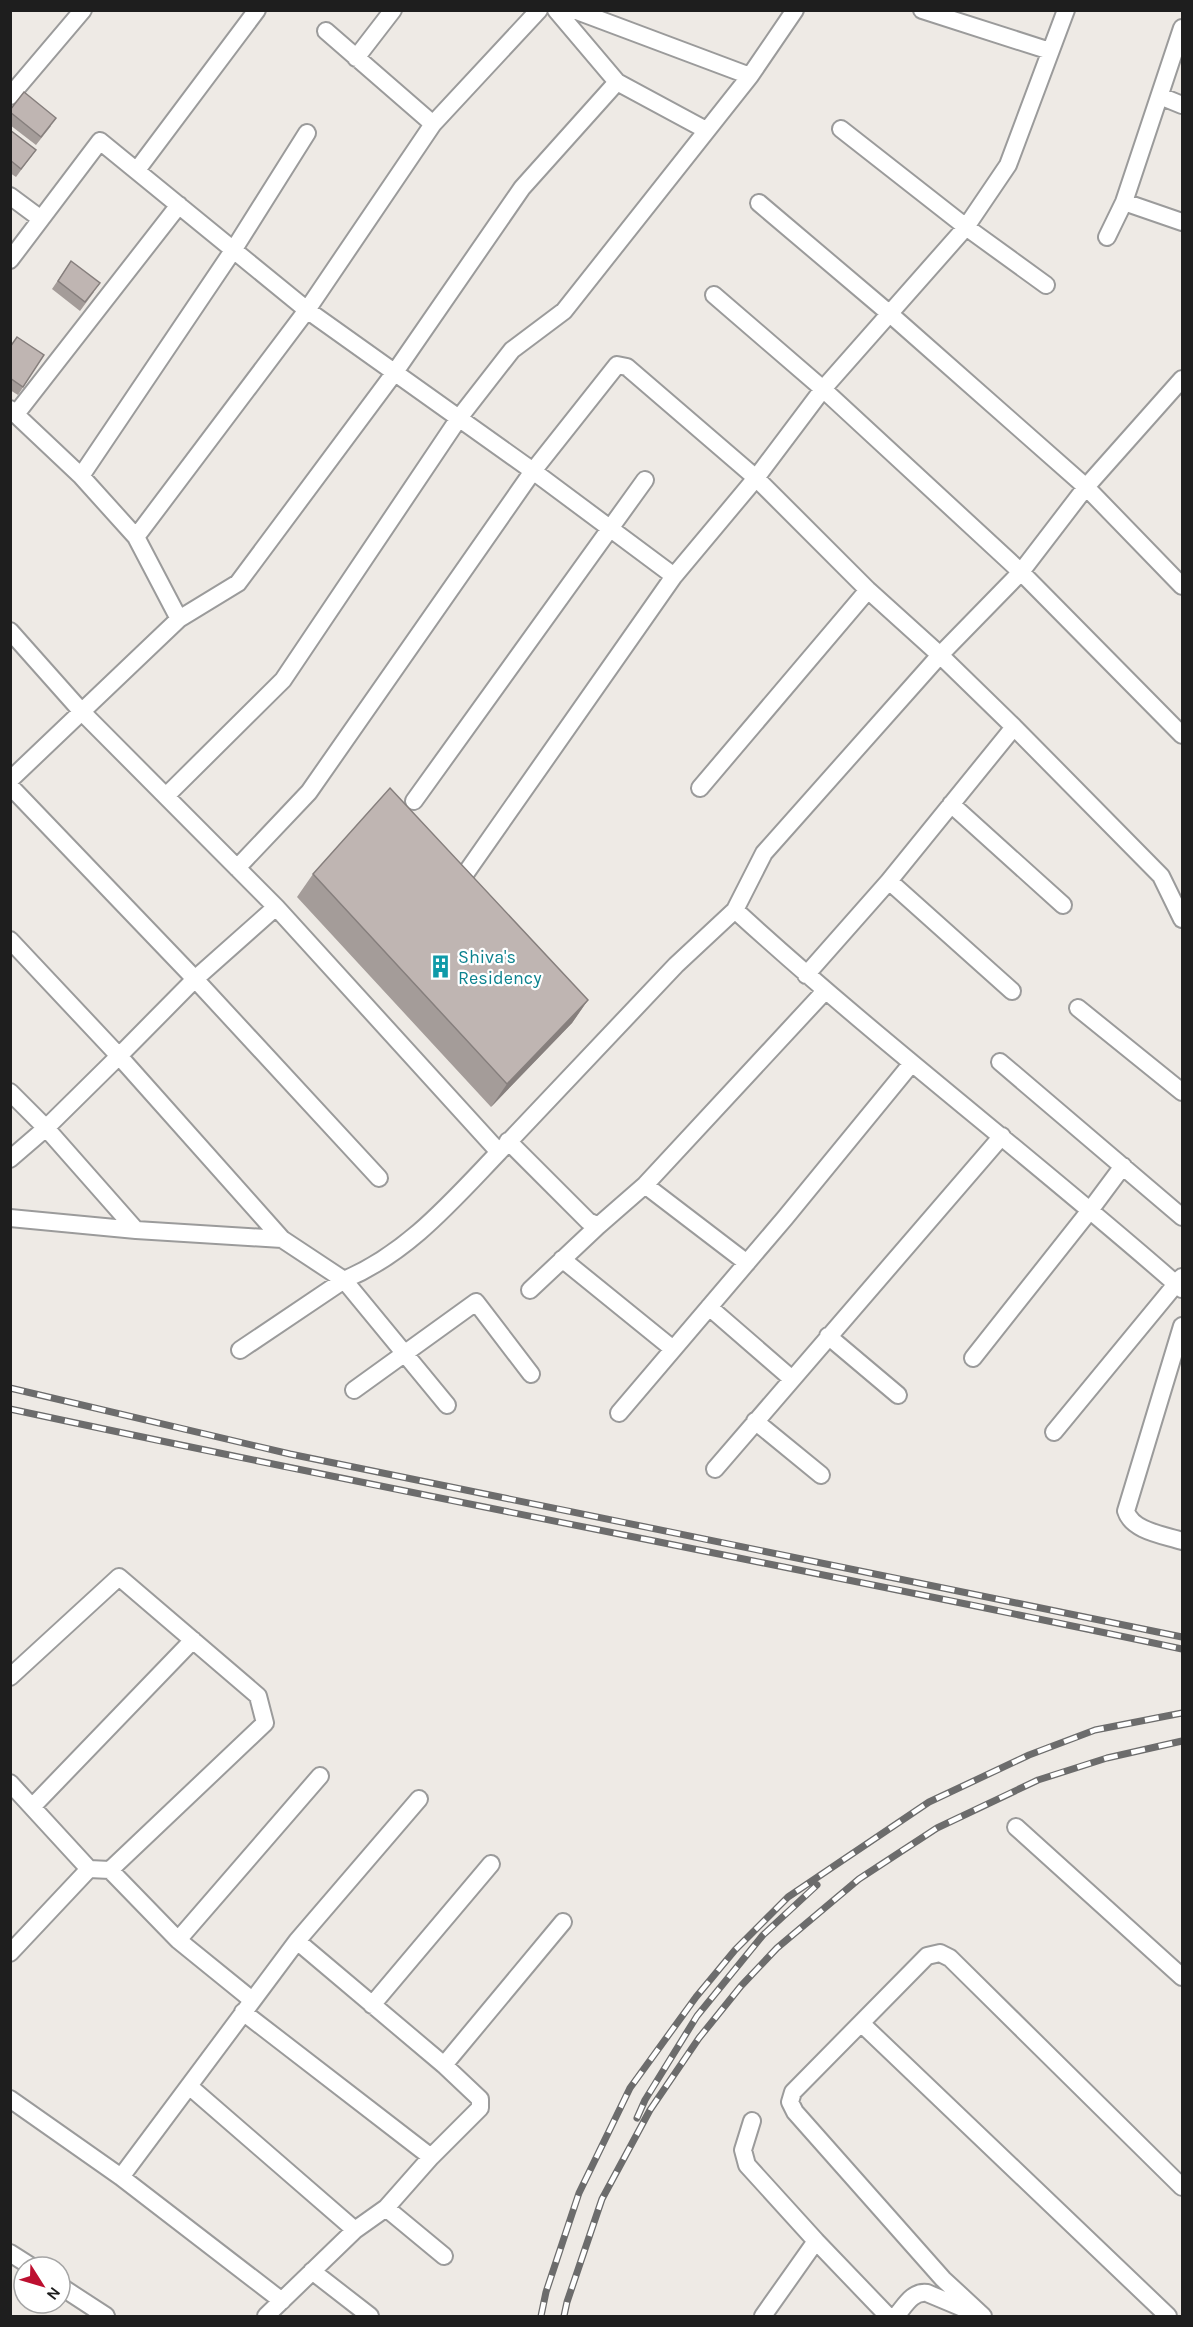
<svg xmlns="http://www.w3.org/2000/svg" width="1193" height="2327" viewBox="0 0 1193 2327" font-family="Karla,sans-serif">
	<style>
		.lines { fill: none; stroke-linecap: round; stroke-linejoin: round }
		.street-casing { stroke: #9b9b9b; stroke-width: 20 }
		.street { stroke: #fff; stroke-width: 16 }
		.rail-casing { stroke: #6c6c6c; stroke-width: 7 }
		.rail { stroke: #fff; stroke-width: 4.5; stroke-dasharray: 14; stroke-linecap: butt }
		.wall { fill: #a49c99 }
		.shaded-wall { fill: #867f7d }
		.building { fill: #bfb5b2; stroke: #867f7d; stroke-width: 1.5 }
		.labels { text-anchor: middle; stroke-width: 4.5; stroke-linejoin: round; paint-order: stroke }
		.culture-label { font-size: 18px; fill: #0d838f; stroke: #fff; text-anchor: start }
	</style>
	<rect width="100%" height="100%" fill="#eeeae5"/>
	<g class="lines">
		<defs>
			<path id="street" d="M556,10L617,82L706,130
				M574,10L750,76
				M922,10L1050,51
				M326,31L433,124
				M356,58L393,10
				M10,96L83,10
				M1160,96L1182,105
				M841,129L966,227L1046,285
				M137,170L257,10
				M10,196L41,219
				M1124,202L1182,222
				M759,203L890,314L1086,487L1182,379
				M1107,237L1124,202L1182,28
				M10,260L100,141L307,310L136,537L179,619L10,780
				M714,295L823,389L966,227L1008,165L1066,10
				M10,409L81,476L136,537
				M16,414L179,205
				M81,476L234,249L307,133
				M1182,586L1086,487L1021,572L1182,735
				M179,619L238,583L395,372L522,188L617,82
				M10,631L82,712L276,907
				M10,786L195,979L379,1178
				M700,788L868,590
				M166,796L283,680L459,418L512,350L564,311L750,76L795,10
				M414,801L645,480
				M951,804L1063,905
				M237,868L309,792L533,471L617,365L627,367L756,478L868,590L940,655L1014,727
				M461,880L674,576
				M889,881L1012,991
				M735,910C877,1040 1031,1157 1176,1284L1182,1277
				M10,940L119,1056L46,1128L10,1159
				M806,975L889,881L1014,727L1161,876L1182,919
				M1078,1008L1182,1092
				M1000,1062L1182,1217
				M10,1092L46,1128L136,1230
				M508,1141L588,1221L598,1226L645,1185L825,991
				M645,1185L747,1263
				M10,1218L136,1230L282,1239L119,1056L195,979L276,907L499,1152L676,965L735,910L764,853L940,655L1021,572L823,389L756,478L674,576L533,471L307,310L433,124L539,10
				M282,1239L344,1280C408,1253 452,1201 499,1152
				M562,1259L673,1349
				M530,1290L598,1226
				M709,1307L792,1379
				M1182,1326L1126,1511C1132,1531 1164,1535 1182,1541
				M828,1336L898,1395
				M240,1350L344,1280L447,1405
				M973,1358L1091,1209L1123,1166
				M354,1390L476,1302L531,1374
				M619,1413L785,1218L912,1063
				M755,1421L821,1475
				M1054,1432L1176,1284L1182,1289
				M715,1469L1002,1136
				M10,1677L119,1577L258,1696L265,1723L110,1870L89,1869L10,1953
				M10,1783L89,1869
				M33,1806L193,1640
				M1016,1827L1182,1977
				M110,1870L178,1940L252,2000
				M178,1940L320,1776
				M372,2005L491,1864
				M243,2012L431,2157
				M861,2023L1168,2316
				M444,2065L563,1922
				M189,2086L355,2230
				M10,2099L121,2177L297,1941L419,1799
				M752,2121L743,2150L747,2165L816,2241L888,2316
				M121,2177L282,2301
				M386,2208L444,2256
				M10,2253L32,2267
				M312,2271L370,2316
				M60,2286L106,2316
				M266,2316L355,2230L386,2208L431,2157L480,2108V2099L444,2065L297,1941
				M763,2316L816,2241
				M896,2316C905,2306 912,2291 927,2293L970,2311
				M983,2316L943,2279L795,2112L790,2102L793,2092L927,1956L940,1953L950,1958L1182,2187"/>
		</defs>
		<use href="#street" class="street-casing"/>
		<use href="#street" class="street"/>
		<defs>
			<path id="rail" d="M10,1388L290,1454L1182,1637
				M10,1409C400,1493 792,1566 1182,1649
				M637,2118L645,2100L697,2016L763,1935L817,1885
				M541,2316L546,2292L579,2193L630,2088L696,1997L735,1950L788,1897L929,1802L1029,1755L1095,1730L1182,1713
				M564,2316L567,2302L602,2199L650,2110L699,2038L741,1986L777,1948L859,1879L937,1828L1038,1780L1107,1758L1182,1741"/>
		</defs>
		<use href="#rail" class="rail-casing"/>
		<use href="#rail" class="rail"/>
	</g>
	<path class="wall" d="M10,110L51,126L36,145L10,125Z
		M10,130L36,150L16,177L10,173Z
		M71,261L94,292L80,311L52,289Z
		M10,346L44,355L18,395L10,390Z
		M313,874L588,1000L572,1023L491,1107L297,897Z"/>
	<path class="shaded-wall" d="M588,1000L572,1023L491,1107L507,1084Z"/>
	<path class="building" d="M24,92L56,118L41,137L10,112V110Z
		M10,130L36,150L21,169L10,160Z
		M71,261L100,283L85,302L58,281Z
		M17,337L44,355L23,387L10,378V347Z
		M390,788L588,1000L507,1084L313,874Z"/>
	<defs>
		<symbol id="building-bare" viewBox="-9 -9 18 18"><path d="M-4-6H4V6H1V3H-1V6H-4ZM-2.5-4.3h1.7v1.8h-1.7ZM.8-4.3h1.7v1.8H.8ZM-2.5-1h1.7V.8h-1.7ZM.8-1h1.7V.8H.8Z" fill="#0f9aa8" stroke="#fff" stroke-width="2.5" paint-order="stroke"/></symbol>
	</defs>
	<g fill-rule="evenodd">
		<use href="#building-bare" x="424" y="950" width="33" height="33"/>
	</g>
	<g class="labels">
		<g class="culture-label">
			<text x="458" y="963">Shiva's<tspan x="458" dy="21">Residency</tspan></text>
		</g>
	</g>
	<rect width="1193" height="2327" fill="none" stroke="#1e1e1e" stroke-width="24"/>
	<g transform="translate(42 2285) rotate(127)"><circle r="28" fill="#ffffff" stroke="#a5a5a5" stroke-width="1.5"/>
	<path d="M0-4.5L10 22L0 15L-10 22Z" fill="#bd1030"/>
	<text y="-9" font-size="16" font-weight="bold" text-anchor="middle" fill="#1e1e1e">N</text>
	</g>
</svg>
